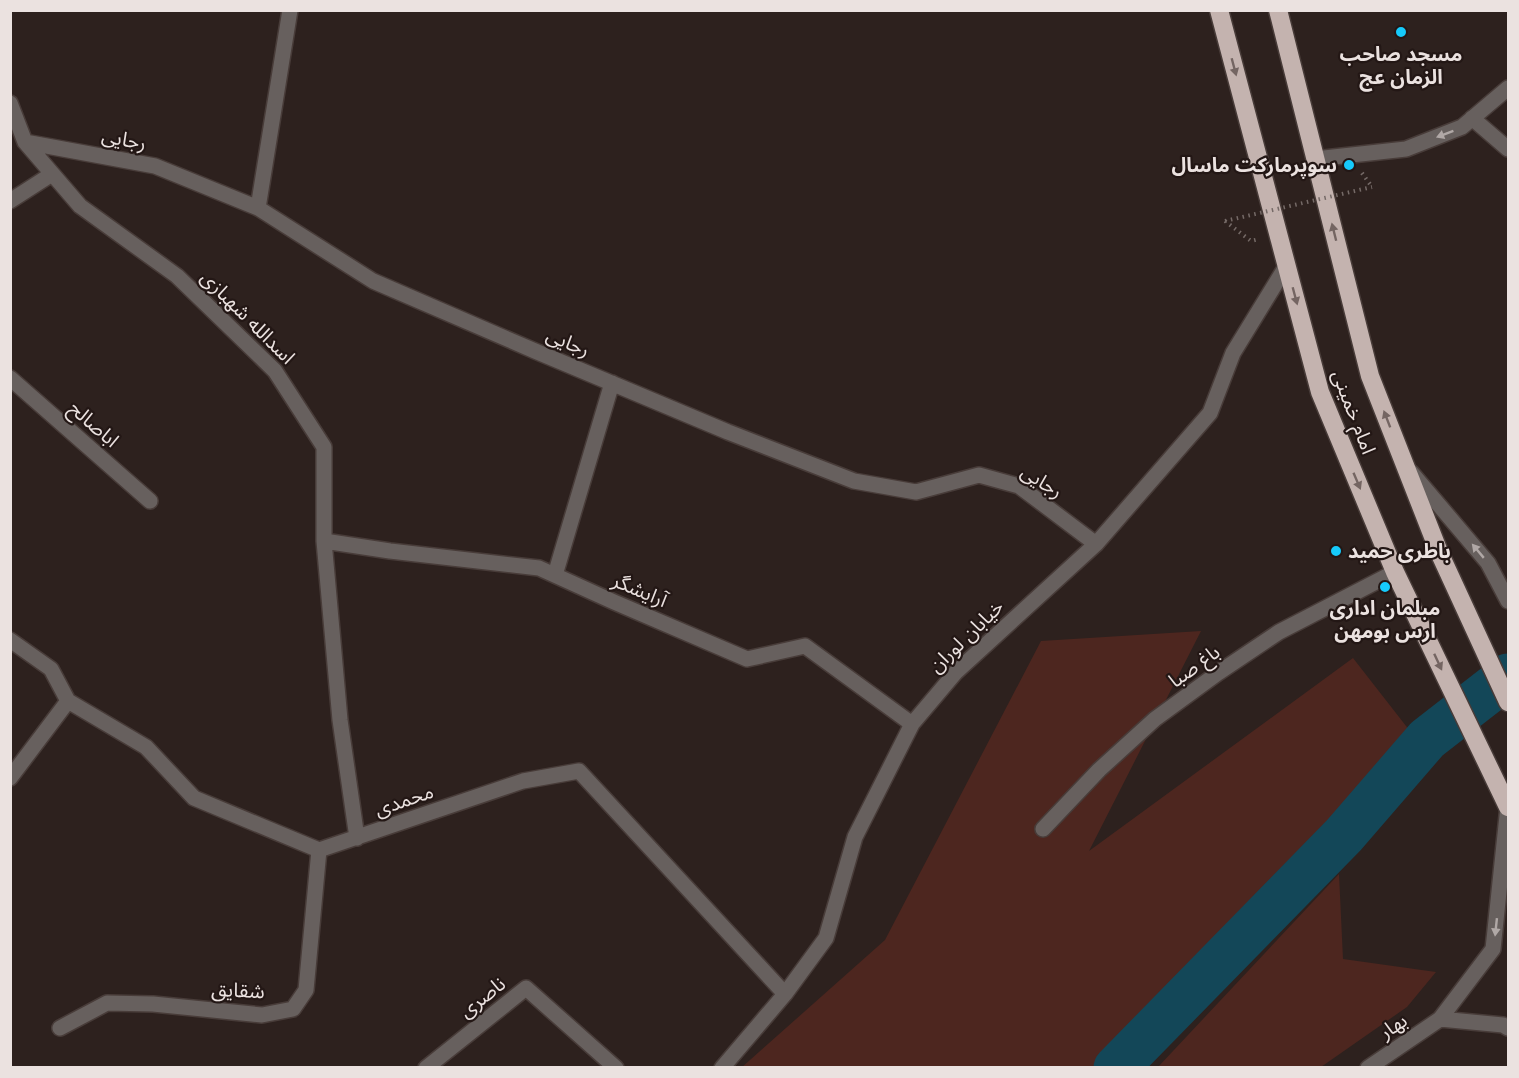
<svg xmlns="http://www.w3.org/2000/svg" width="1519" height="1078" viewBox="0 0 1519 1078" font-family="'Noto Sans','Noto Sans Arabic',sans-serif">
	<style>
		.green { fill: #4d261f }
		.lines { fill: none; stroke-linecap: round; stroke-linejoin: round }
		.river { stroke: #134758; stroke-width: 45 }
		.minor-casing { stroke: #483c39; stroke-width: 18 }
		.highway-casing { stroke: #483c39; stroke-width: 21 }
		.path { stroke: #756a67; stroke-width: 4; stroke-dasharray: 1.5 4.5; stroke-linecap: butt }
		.minor { stroke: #67605e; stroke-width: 15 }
		.highway { stroke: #c4b3af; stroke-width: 18 }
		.path-bridge { stroke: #756a67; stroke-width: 4; stroke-dasharray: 1.5 4.5; stroke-linecap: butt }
		.oneway { fill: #746562 }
		.oneway2 { fill: #b0a8a6 }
		.poi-dot { fill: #16cafb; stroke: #231715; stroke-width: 2 }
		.labels { text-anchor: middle; stroke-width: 4.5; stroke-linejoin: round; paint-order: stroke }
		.poi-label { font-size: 20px; font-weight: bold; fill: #ebe2e0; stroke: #231715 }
		.street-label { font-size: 20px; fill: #ebe2e0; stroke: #231715 }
	</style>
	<rect width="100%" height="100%" fill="#2d211e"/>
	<path class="green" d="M1201,631L1089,851L1353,658L1431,758L1137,1067L741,1068L885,940L1041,641Z
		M1339,874L1343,959L1436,972L1407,1007L1321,1067H1158Z"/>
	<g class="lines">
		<path class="river" d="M1116,1068L1344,835L1427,739L1508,676"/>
		<defs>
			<path id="minor" d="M10,103L25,142L80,206L177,276L275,371L324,447V541L340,720L357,838
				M1472,118L1508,149
				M25,142L155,166L258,208L373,281L535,351L728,432L854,481L916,492L979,475L1019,486L1096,544
				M1315,159L1406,149L1462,127L1508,88
				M10,201L52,174
				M258,208L290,10
				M10,378L150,501
				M1411,472L1488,563L1508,601
				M324,541L390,551L539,568L614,602L747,659L805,646L912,724
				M555,575L612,383
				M10,640L51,669L68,701L146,747L194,798L319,850L523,781L579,771L785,994
				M10,778L68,701
				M1508,806L1493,949L1440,1019L1503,1025L1508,1028
				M1043,829L1099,770L1155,719L1218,673L1279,632L1395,572
				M60,1028L107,1003L153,1004L262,1015L293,1009L306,990L319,850
				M426,1068L526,988L616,1068
				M722,1068L785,994L826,938L855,837L912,724L956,672L1096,544L1210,413L1233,353L1287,265
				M1368,1068L1440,1019"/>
			<path id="highway" d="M1219,10L1320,392L1395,572L1508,807
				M1278,10L1370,376L1439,552L1508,702"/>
		</defs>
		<use href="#minor" class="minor-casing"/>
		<use href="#highway" class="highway-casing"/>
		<path class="path" d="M1362,173L1372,187
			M1225,221L1251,241L1259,239"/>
		<use href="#minor" class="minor"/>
		<use href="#highway" class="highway"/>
		<path class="path-bridge" d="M1225,221L1372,187"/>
	</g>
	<defs><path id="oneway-solid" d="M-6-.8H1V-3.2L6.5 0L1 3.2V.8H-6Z" transform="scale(1.5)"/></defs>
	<g class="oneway">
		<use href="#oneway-solid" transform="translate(1234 67) rotate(75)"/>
		<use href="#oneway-solid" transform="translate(1334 232) rotate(-104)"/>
		<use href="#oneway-solid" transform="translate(1295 296) rotate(75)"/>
		<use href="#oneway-solid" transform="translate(1387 419) rotate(-111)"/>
		<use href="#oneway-solid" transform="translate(1357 481) rotate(67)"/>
		<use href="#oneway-solid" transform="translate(1438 662) rotate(65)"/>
	</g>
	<g class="oneway2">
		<use href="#oneway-solid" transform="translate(1445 134) rotate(159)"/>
		<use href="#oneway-solid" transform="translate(1478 551) rotate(-130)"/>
		<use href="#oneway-solid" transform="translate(1496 927) rotate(96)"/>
	</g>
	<g class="poi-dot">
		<circle cx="1401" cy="32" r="6"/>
		<circle cx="1349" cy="165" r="6"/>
		<circle cx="1336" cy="551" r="6"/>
		<circle cx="1385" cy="587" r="6"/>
	</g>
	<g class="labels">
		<g class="poi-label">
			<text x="1401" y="61">مسجد صاحب<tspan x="1401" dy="23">الزمان عج</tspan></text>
			<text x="1337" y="172" text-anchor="end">سوپرمارکت ماسال</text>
			<text x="1348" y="558" text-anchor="start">باطری حمید</text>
			<text x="1385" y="615">مبلمان اداری<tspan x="1385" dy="23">ارس بومهن</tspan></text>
		</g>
		<g class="street-label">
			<text transform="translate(124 139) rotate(11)" y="7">رجایی</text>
			<text transform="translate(248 317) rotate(45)" y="7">اسدالله شهبازی</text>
			<text transform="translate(568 342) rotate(23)" y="7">رجایی</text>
			<text transform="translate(1354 412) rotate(69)" y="7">امام خمینی</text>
			<text transform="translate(94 424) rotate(41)" y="7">اباصالح</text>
			<text transform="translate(1042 481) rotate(32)" y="7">رجایی</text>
			<text transform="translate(640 590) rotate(23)" y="7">آرایشگر</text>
			<text transform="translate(966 636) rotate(-44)" y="7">خیابان لوران</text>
			<text transform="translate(1194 666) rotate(-36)" y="7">باغ صبا</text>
			<text transform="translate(404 800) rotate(-19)" y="7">محمدی</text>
			<text transform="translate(238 990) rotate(3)" y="7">شقایق</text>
			<text transform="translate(482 997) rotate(-38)" y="7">ناصری</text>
			<text transform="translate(1393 1026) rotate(-34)" y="7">بهار</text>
		</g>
	</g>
	<rect width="1519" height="1078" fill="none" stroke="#ebe2e0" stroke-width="24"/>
</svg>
